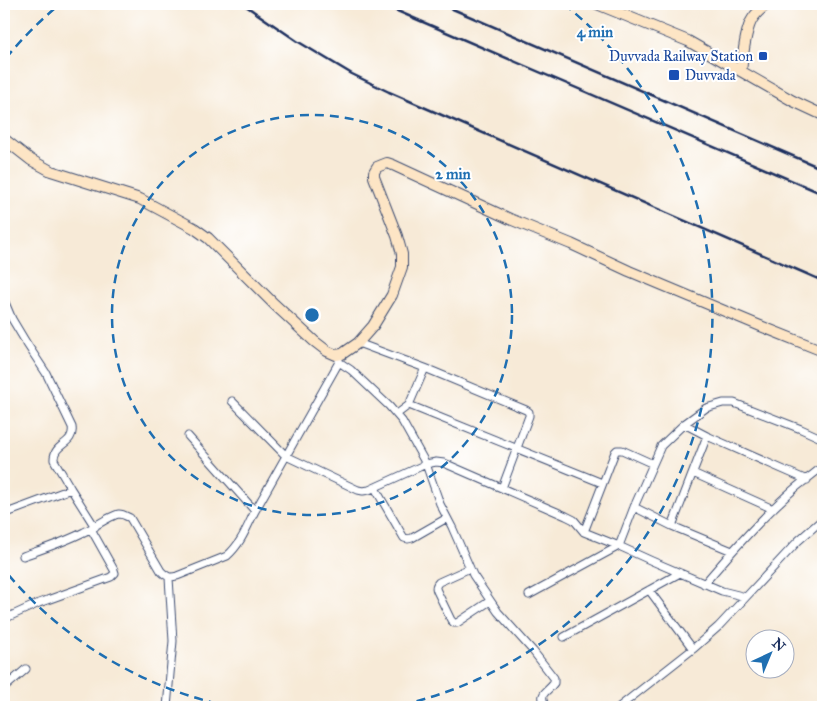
<svg xmlns="http://www.w3.org/2000/svg" width="827" height="711" viewBox="0 0 827 711" font-family="'IM FELL Great Primer',serif">
	<style>
		.lines { fill: none; stroke-linecap: round; stroke-linejoin: round }
		.street-casing { stroke: #3c4b70; stroke-width: 9 }
		.secondary-casing { stroke: #3c4b70; stroke-width: 12 }
		.street { stroke: #fff; stroke-width: 7 }
		.secondary { stroke: #fde5c5; stroke-width: 10 }
		.rail { stroke: #1b2f5e; stroke-width: 2.5 }
		.ring { fill: none; stroke: #1f6fb2; stroke-width: 2.5; stroke-dasharray: 9 6 }
		.transit-dot { fill: #1a4fb4; stroke: #fff; stroke-width: 2 }
		.labels { text-anchor: middle; stroke-width: 4; stroke-linejoin: round; paint-order: stroke }
		.transit-label { font-size: 14px; fill: #164399; stroke: #fff; text-anchor: end }
		.centre { fill: #1f6fb2; stroke: #fff; stroke-width: 2.5 }
		.ring-label { font-size: 15px; text-anchor: middle; font-weight: bold; fill: #1f6fb2; stroke: #fff; stroke-width: 4; stroke-linejoin: round; paint-order: stroke }
	</style>
	<rect width="100%" height="100%" fill="#fff"/>
	<filter id="ink" filterUnits="userSpaceOnUse"><feTurbulence type="fractalNoise" baseFrequency=".02" numOctaves="2"/><feDisplacementMap in="SourceGraphic" scale="10" xChannelSelector="R" yChannelSelector="G"/><feConvolveMatrix kernelMatrix="1 2 1 2 8 2 1 2 1" color-interpolation-filters="sRGB"/></filter>
	<filter id="wash" filterUnits="userSpaceOnUse"><feTurbulence type="fractalNoise" baseFrequency=".0096" numOctaves="4" result="noise"/><feDisplacementMap in="SourceGraphic" scale="20" xChannelSelector="R" yChannelSelector="G"/><feGaussianBlur stdDeviation="1.12" result="paint"/><feColorMatrix in="noise" values="0 0 0 0 0 0 0 0 0 0 0 0 0 0 0 0 0 1.4 0 .05"/><feComposite in="paint" operator="in"/></filter>
	<g filter="url(#wash)">
		<rect width="100%" height="100%" fill="#f7ead7"/>
	</g>
	<g filter="url(#ink)">
		<g class="lines">
			<defs>
				<path id="street" d="M4,300L12,319L27,344L46,373L72,427C75,445 53,443 54,460L71,489L95,527
					M358,343L425,368L526,410L529,412V416L502,488
					M339,357V362L351,370L389,406L402,421L426,464L440,504L452,527L473,575L498,612L533,651L554,678V683C546,694 538,692 546,707
					M339,362L286,456L358,490L363,491L369,490L426,464L436,462L444,463L566,516L574,520L584,532L619,546L652,561L722,591L746,597L798,541L823,519
					M409,405L602,483
					M397,414L409,405L425,368
					M684,424L707,436L807,480
					M188,436L255,511L286,456L232,401
					M693,473L773,509
					M375,488L404,538L408,539L412,538L447,518
					M634,507L672,526L732,551
					M4,514L71,489
					M672,526L707,436
					M584,532L615,452L617,450H622L653,464
					M23,556C43,549 65,542 84,532C93,528 111,515 119,514C123,514 126,516 130,518L161,571C167,577 170,578 177,576L227,556C241,544 247,527 255,511
					M470,568L439,582C436,585 435,587 437,591L451,620L454,623H457L490,601
					M704,584C732,551 761,518 793,490C802,482 813,475 823,466
					M649,590L693,649
					M529,595L619,546L634,507L661,446L684,424L706,408L723,403H734L801,429L823,439
					M4,619L39,603L111,577L115,573L114,570L91,529
					M564,637L680,573
					M4,688L26,669
					M167,707L173,641L169,578
					M619,707L693,649L718,627L746,597"/>
				<path id="secondary" d="M597,4L688,41L793,101L823,115
					M741,71C743,57 745,29 753,18C757,12 762,8 767,4
					M4,139L31,160L51,171L140,199L194,228L208,238L274,304L314,341L327,351L336,355L342,354L358,343L373,326L392,295L402,267V254L397,236L374,177V172L377,167L387,163L393,165L510,219L571,244L629,271L758,325L823,351"/>
			</defs>
			<use href="#street" class="street-casing"/>
			<use href="#secondary" class="secondary-casing"/>
			<use href="#street" class="street"/>
			<use href="#secondary" class="secondary"/>
			<path class="rail" d="M243,4L297,41L352,74L389,92L823,281
				M381,4L823,194
				M441,4L823,169"/>
		</g>
	</g>
	<g class="ring">
		<circle cx="312" cy="315" r="200"/>
		<path d="M232 707A400 400 0 0 1 6 572M6 58A400 400 0 0 1 60 4M564 4A400 400 0 0 1 392 707"/>
	</g>
	<g class="transit-dot">
		<rect x="758" y="51" width="10" height="10" rx="2.5"/>
		<rect x="668" y="69" width="12" height="12" rx="2.5"/>
	</g>
	<g class="labels">
		<g class="transit-label">
			<text x="753" y="61">Duvvada Railway Station</text>
			<text x="685" y="80" text-anchor="start">Duvvada</text>
		</g>
	</g>
	<circle cx="312" cy="315" r="8" class="centre"/>
	<g class="ring-label">
		<text x="595" y="37">4 min</text>
		<text x="453" y="179">2 min</text>
	</g>
	<rect width="827" height="711" fill="none" stroke="#fff" stroke-width="20"/>
	<g transform="translate(770 654) rotate(44)"><circle r="24" fill="#ffffff" stroke="#a4acbf"/>
	<path d="M0-4L9 19L0 12L-9 19Z" fill="#1f6fb2"/>
	<text y="-8" font-size="14" font-weight="bold" text-anchor="middle" fill="#1b2f5e">N</text>
	</g>
</svg>
